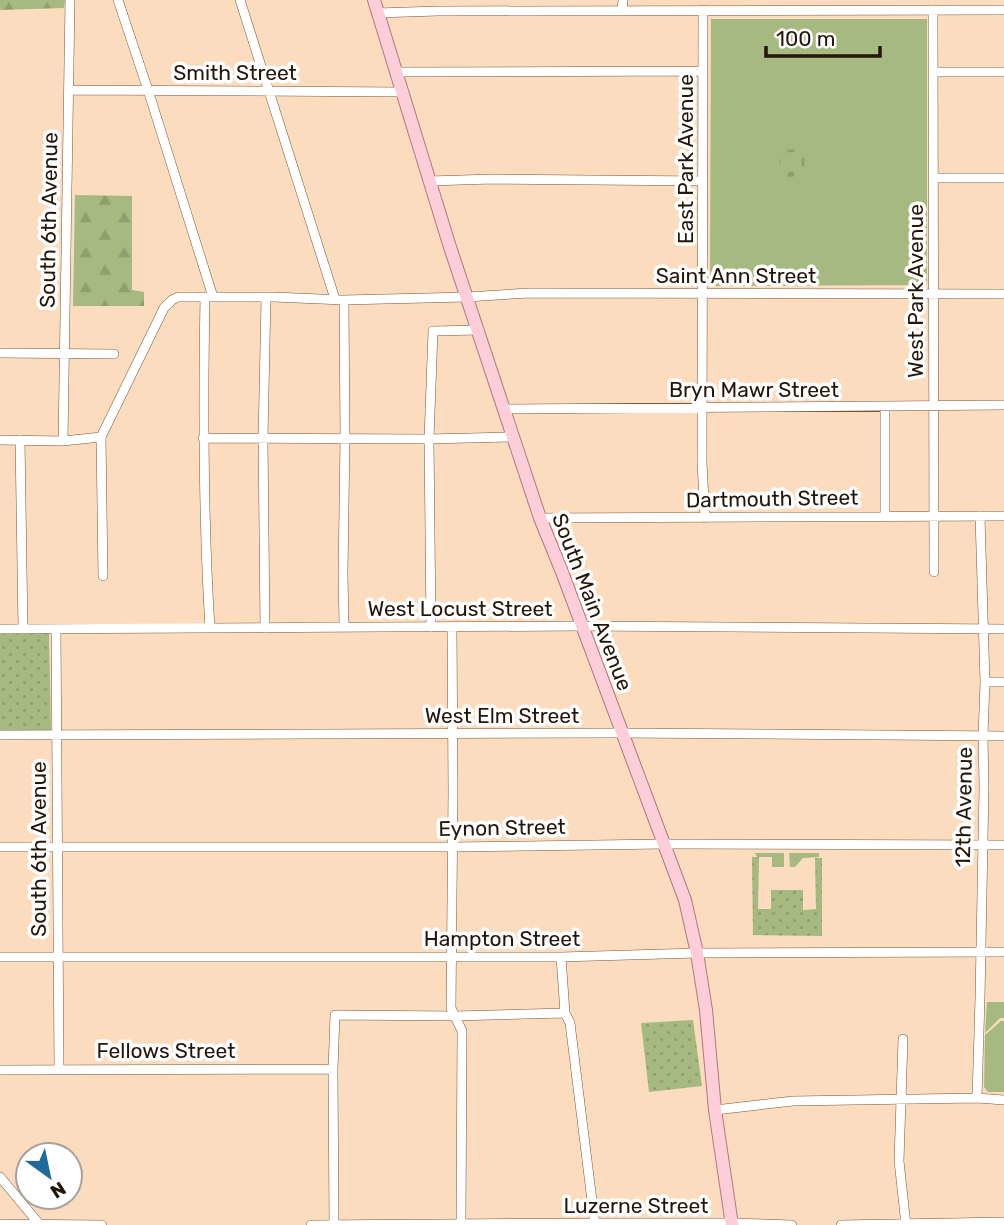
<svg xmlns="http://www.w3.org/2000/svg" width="1004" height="1225" viewBox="0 0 1004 1225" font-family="Rubik,sans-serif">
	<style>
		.grass { fill: #a6b980 }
		.forest { fill: url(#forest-firs) }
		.cemetery { fill: url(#cemetery-stones) }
		.park { fill: url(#park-dots) }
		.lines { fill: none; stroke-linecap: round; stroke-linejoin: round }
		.minor-casing { stroke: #785635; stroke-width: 10 }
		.major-casing { stroke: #af787f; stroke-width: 14 }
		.minor { stroke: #fff; stroke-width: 9 }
		.major { stroke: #fdced9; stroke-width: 12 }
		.labels { text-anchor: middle; stroke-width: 7; stroke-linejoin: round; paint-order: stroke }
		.street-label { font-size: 21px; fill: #231507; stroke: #fff }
	</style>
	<defs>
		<pattern id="forest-firs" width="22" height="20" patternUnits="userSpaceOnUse" patternTransform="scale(1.75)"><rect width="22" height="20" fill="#a6b980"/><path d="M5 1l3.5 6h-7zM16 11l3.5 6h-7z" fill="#8f9e6d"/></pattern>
		<pattern id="cemetery-stones" width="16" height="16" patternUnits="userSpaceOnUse" patternTransform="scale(1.75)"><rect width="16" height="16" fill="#a6b980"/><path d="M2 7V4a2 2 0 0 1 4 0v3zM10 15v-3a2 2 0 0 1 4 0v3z" fill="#8f9e6d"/></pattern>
		<pattern id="park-dots" width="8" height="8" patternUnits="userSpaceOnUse" patternTransform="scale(1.75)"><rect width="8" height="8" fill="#a6b980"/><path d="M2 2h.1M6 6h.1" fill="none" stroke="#8f9e6d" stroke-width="1.8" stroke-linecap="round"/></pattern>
	</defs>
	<rect width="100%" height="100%" fill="#fcdcbf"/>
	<path class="grass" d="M711,19H927V285L710,286Z
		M755,853H784V867H772V857H757Z
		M789,853H819V857L803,858L795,867H790Z
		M987,1002H1004V1018H1000L985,1033Z
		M1001,1021H1004V1092H988L984,1087L985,1035Z"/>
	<path class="forest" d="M0,0H65L64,8L0,10Z
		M75,195L132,196V290L144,292V306H73Z"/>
	<path class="cemetery" d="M805,149L804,175L781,178L779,150Z"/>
	<path class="park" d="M49,633L51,731H0V634Z
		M752,857H759L758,909H771V890H803V910L816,909L815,858H822V936L753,935Z
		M693,1020L702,1086L649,1092L641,1023Z"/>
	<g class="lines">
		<defs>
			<path id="minor" d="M118,0L148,90L213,297
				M240,0L335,299
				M703,10L702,463L705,518
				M933,10L934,572
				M622,11L623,0
				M377,13L438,11L1004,10
				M396,72L703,71
				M933,72H1004
				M69,90L402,92
				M934,178H1004
				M430,181L492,179L703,181
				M205,297C203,408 203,518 210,628
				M344,300L345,439L343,574L344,626
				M0,353L114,354
				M885,406V515
				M505,409L1004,405
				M203,438L429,439L514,437
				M0,440L63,441L101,437
				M20,440L23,629
				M63,441L70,0
				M540,518L1004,516
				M103,576L101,437L164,308L172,300L178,297H273L344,300L467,297L529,293L1004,294
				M431,627L429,439L433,331L479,330
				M452,627L453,791L451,1008L462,1031L461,1225
				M265,628L263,439L266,298
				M0,629L582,626L1004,629
				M56,629L59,1069
				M985,682H1004
				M0,735L621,733L1004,736
				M0,847H452L664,844L1004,845
				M0,957H561L697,953L1004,952
				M561,957L565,1013L570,1023L595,1225
				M903,1039L899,1161L906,1225
				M0,1070L333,1069
				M977,1098L980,998L984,787L983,735L985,682L980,516
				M715,1110L793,1101L977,1098L1004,1100
				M0,1177L40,1225
				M0,1224L102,1225
				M311,1225L595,1223H732L792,1225
				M334,1225L333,1069L335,1015L456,1016L565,1013
				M841,1225L1004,1222"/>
			<path id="major" d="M374,0L449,244L540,518L562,572L685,900L697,953L706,1010L715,1110L732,1225"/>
		</defs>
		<use href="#minor" class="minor-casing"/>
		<use href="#major" class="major-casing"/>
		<use href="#minor" class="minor"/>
		<use href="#major" class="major"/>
	</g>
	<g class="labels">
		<g class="street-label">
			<text x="235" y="80">Smith Street</text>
			<text transform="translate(686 159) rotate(-90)" y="7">East Park Avenue</text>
			<text transform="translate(49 220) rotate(-89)" y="7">South 6th Avenue</text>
			<text x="736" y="283">Saint Ann Street</text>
			<text transform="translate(916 291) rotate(-90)" y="7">West Park Avenue</text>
			<text x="754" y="397">Bryn Mawr Street</text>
			<text transform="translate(772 499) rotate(-1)" y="7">Dartmouth Street</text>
			<text transform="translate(592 602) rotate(69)" y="7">South Main Avenue</text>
			<text x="460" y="616">West Locust Street</text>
			<text x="502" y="723">West Elm Street</text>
			<text transform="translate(964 807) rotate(-89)" y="7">12th Avenue</text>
			<text transform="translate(502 828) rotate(-1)" y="7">Eynon Street</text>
			<text transform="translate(39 849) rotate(-90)" y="7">South 6th Avenue</text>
			<text x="502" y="946">Hampton Street</text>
			<text x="166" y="1058">Fellows Street</text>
			<text x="636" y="1213">Luzerne Street</text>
		</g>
	</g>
	<g transform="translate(49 1176) rotate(147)"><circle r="33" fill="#ffffff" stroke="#a7a19c" stroke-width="2"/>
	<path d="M0-5L12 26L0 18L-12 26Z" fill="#1f699c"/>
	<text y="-10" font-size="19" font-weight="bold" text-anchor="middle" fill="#231507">N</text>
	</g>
	<path d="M766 46v10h114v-10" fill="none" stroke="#231507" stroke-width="3.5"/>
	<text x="776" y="46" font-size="21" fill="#231507" stroke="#ffffff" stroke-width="5" paint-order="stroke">100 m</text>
</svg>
